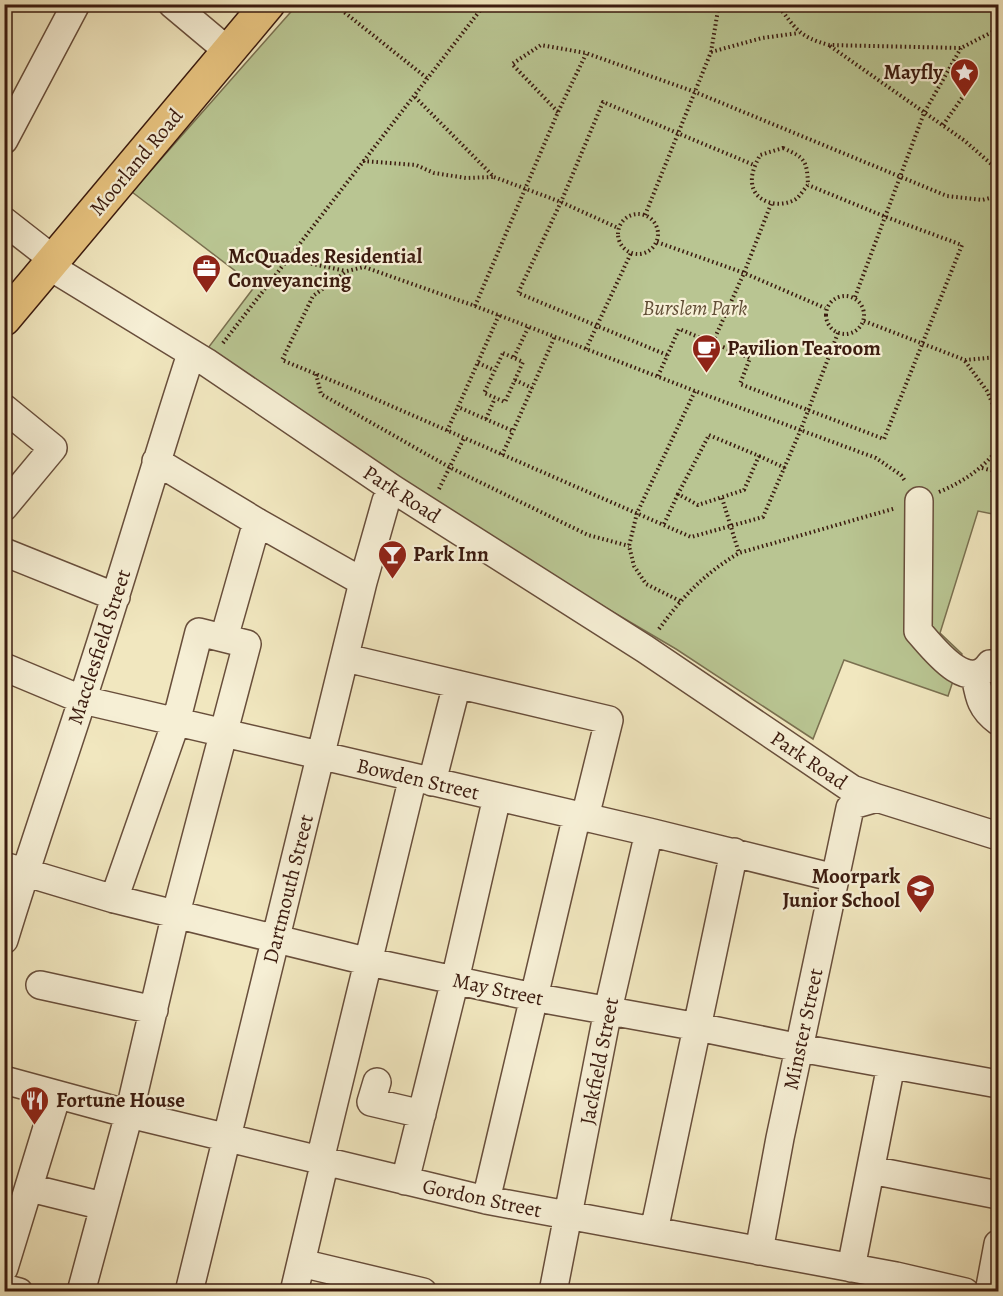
<svg xmlns="http://www.w3.org/2000/svg" width="1003" height="1296" viewBox="0 0 1003 1296" font-family="Alegreya,serif">
	<style>
		.green { fill: #b9c592; stroke: #7a7050; stroke-width: 1.5 }
		.lines { fill: none; stroke-linecap: round; stroke-linejoin: round }
		.minor-casing { stroke: #684e3b; stroke-width: 30 }
		.major-casing { stroke: #3b1b0f; stroke-width: 36 }
		.path { stroke: #3b1b0f; stroke-width: 4; stroke-dasharray: 1.5 3; stroke-linecap: butt }
		.minor { stroke: #f6efd5; stroke-width: 27 }
		.major { stroke: #e8c480; stroke-width: 33 }
		.labels { text-anchor: middle; stroke-width: 4.5; stroke-linejoin: round; paint-order: stroke }
		.poi-label { font-size: 21px; font-weight: bold; fill: #3b1b0f; stroke: #f6efd5; text-anchor: start }
		.street-label { font-size: 21px; fill: #3b1b0f; stroke: #f6efd5 }
		.park-label { font-size: 21px; font-style: italic; fill: #614e36; stroke: #f6efd5 }
	</style>
	<rect width="100%" height="100%" fill="#f1e7bf"/>
	<filter id="stains"><feTurbulence type="fractalNoise" baseFrequency=".00333" numOctaves="4"/><feColorMatrix values="0 0 0 0 .2 0 0 0 0 .09 0 0 0 0 .02 0 0 0 .5 -.17"/></filter>
	<radialGradient id="worn" r=".72"><stop offset=".6" stop-color="#630" stop-opacity="0"/><stop offset="1" stop-color="#630" stop-opacity=".3"/></radialGradient>
	<path class="green" d="M297,5H998V515L978,511L940,633L962,654L948,696L844,660L813,739L676,649L431,505L208,348L255,286L132,192Z"/>
	<g class="lines">
		<defs>
			<path id="minor" d="M172,4L228,51
				M4,140L76,4
				M4,221L54,260
				M49,266L206,362L393,489L645,649L852,789L877,798
				M4,408L53,448L4,507
				M156,461L257,522L363,582
				M919,501L918,631C933,648 968,695 990,664L998,665
				M4,552L116,597
				M224,638L257,522
				M346,658L609,720L585,817
				M4,667L83,700L649,832L835,878
				M975,675C979,696 980,708 998,721
				M432,782L457,684
				M4,866L114,899L370,962L533,997L698,1027L800,1048L998,1084
				M4,940C31,851 62,764 90,676C125,569 156,461 191,354
				M40,985L154,1010
				M4,1080L129,1114L486,1200L896,1276L965,1292
				M377,1082L371,1102L422,1114
				M320,1160L413,777
				M871,1170L998,1195
				M405,1181L455,980L497,797
				M30,1188L103,1206
				M486,1200L577,815
				M654,1231L734,852
				M759,1251L780,1138L850,808L856,804L877,798L998,836
				M301,1263L423,1292
				M4,1268L57,1095
				M851,1268L891,1065
				M4,1288L19,1292
				M81,1292L129,1114L176,913L247,644L199,632L176,722L114,899
				M189,1292L363,582L386,501L393,489
				M294,1292L325,1161
				M553,1292L608,1010L649,832
				M989,1292L998,1244"/>
			<path id="major" d="M4,319L268,4"/>
		</defs>
		<use href="#minor" class="minor-casing"/>
		<use href="#major" class="major-casing"/>
		<path class="path" d="M334,4L428,79
			M777,4C795,28 799,37 829,45L961,48L998,29
			M830,46L965,141L998,170
			M711,52L762,38L799,33
			M415,97L494,177L561,202L618,228
			M558,112L512,64L541,45L586,53L695,92L947,196L982,200L998,196
			M943,125L962,98
			M783,148C805,158 807,160 808,185C804,189 800,196 796,199C780,209 753,203 752,182C751,173 756,163 760,155Z
			M363,161L416,165L434,173L466,178L494,177
			M618 234a20 20 0 1 1 40 0a20 20 0 1 1-40 0Z
			M645,215L711,52L719,4
			M657,242L744,273L825,308
			M289,259L346,271
			M826 315a19 19 0 1 1 38 0a19 19 0 1 1-38 0Z
			M855,297L924,113L961,48
			M475,306L558,112L586,54
			M499,315L458,407L513,431L555,336
			M864,321L965,360L998,357
			M838,333L801,429L763,517L691,537L357,391L282,360L313,296L347,271L364,267L475,306L695,391L876,458L901,475L905,481
			M713,342L744,273L771,204
			M223,343L485,4
			M586,349L631,253
			M503,353L523,362L505,402L484,393Z
			M667,355L518,293L561,202L603,102L754,165
			M514,357L529,326
			M965,361L987,391L998,416
			M478,363L494,370
			M316,374L321,394L449,467L588,535L629,546
			M658,376L679,329L750,358L740,384L884,439L962,245L886,217L808,185
			M515,380L532,388
			M486,419L495,398
			M447,431L458,407
			M709,435L759,456L744,490L698,505L678,494Z
			M502,455L513,431
			M759,456L785,468
			M982,468L998,472
			M439,489L464,438
			M939,492C963,482 982,469 998,449
			M722,498L739,553
			M664,524L678,494
			M680,601L646,584L634,566L629,546L637,513L695,391
			M659,629C683,596 704,574 739,553L896,508"/>
		<use href="#minor" class="minor"/>
		<use href="#major" class="major"/>
	</g>
	<defs>
		<symbol id="sight-pin" viewBox="-11 -11 22 30"><path d="M0 17L-7.5 6A9.5 9.5 0 1 1 7.5 6Z" fill="#8f2418" stroke="#f6efd5"/><path d="M0-6L1.8-2.2L6-1.7L2.9 1.2L3.7 5.4L0 3.3L-3.7 5.4L-2.9 1.2L-6-1.7L-1.8-2.2Z" fill="#fff"/></symbol>
		<symbol id="office-pin" viewBox="-11 -11 22 30"><path d="M0 17L-7.5 6A9.5 9.5 0 1 1 7.5 6Z" fill="#8f2418" stroke="#f6efd5"/><path d="M-6-3h4V-5.5h4V-3h4V5H-6ZM-1-4.5V-3h2v-1.5ZM-6 0V1H6V0Z" fill="#fff"/></symbol>
		<symbol id="cafe-pin" viewBox="-11 -11 22 30"><path d="M0 17L-7.5 6A9.5 9.5 0 1 1 7.5 6Z" fill="#8f2418" stroke="#f6efd5"/><path d="M-5.5-4.5H6V0H3Q3 3.5 0 3.5H-2.5Q-5.5 3.5-5.5 0ZM3-3.2v2h1.7v-2ZM-6 4.5H4V6H-6Z" fill="#fff"/></symbol>
		<symbol id="bar-pin" viewBox="-11 -11 22 30"><path d="M0 17L-7.5 6A9.5 9.5 0 1 1 7.5 6Z" fill="#8f2418" stroke="#f6efd5"/><path d="M-6-5H6L.8 .8V4.5H3.5V6h-7V4.5H-.8V.8Z" fill="#fff"/></symbol>
		<symbol id="school-pin" viewBox="-11 -11 22 30"><path d="M0 17L-7.5 6A9.5 9.5 0 1 1 7.5 6Z" fill="#8f2418" stroke="#f6efd5"/><path d="M0-5L7-2L0 1L-7-2ZM-4 1L0 2.5L4 1V4Q0 6-4 4Z" fill="#fff"/></symbol>
		<symbol id="restaurant-pin" viewBox="-11 -11 22 30"><path d="M0 17L-7.5 6A9.5 9.5 0 1 1 7.5 6Z" fill="#8f2418" stroke="#f6efd5"/><path d="M-5-6h1v4h1v-4h1v4h1v-4h1v5L-1.5 .5V6h-2V.5L-5-1ZM5-6V6H3V1.5H1.5Q1.5-4 5-6Z" fill="#fff"/></symbol>
	</defs>
	<g fill-rule="evenodd">
		<use href="#sight-pin" x="948" y="56" width="33" height="45"/>
		<use href="#office-pin" x="190" y="252" width="33" height="45"/>
		<use href="#cafe-pin" x="690" y="332" width="33" height="45"/>
		<use href="#bar-pin" x="376" y="538" width="33" height="45"/>
		<use href="#school-pin" x="904" y="872" width="33" height="45"/>
		<use href="#restaurant-pin" x="18" y="1084" width="33" height="45"/>
	</g>
	<g class="labels">
		<g class="poi-label">
			<text x="943" y="79" text-anchor="end">Mayfly</text>
			<text x="228" y="263">McQuades Residential<tspan x="228" dy="24">Conveyancing</tspan></text>
			<text x="727" y="355">Pavilion Tearoom</text>
			<text x="413" y="561">Park Inn</text>
			<text x="900" y="883" text-anchor="end">Moorpark<tspan x="900" dy="24">Junior School</tspan></text>
			<text x="56" y="1107">Fortune House</text>
		</g>
		<g class="street-label">
			<text transform="translate(136 162) rotate(-50)" y="7">Moorland Road</text>
			<text transform="translate(402 494) rotate(33)" y="7">Park Road</text>
			<text transform="translate(99 647) rotate(-72)" y="7">Macclesfield Street</text>
			<text transform="translate(809 760) rotate(34)" y="7">Park Road</text>
			<text transform="translate(418 779) rotate(13)" y="7">Bowden Street</text>
			<text transform="translate(288 889) rotate(-76)" y="7">Dartmouth Street</text>
			<text transform="translate(498 989) rotate(12)" y="7">May Street</text>
			<text transform="translate(803 1029) rotate(-78)" y="7">Minster Street</text>
			<text transform="translate(599 1061) rotate(-79)" y="7">Jackfield Street</text>
			<text transform="translate(482 1198) rotate(12)" y="7">Gordon Street</text>
		</g>
		<g class="park-label">
			<text x="695" y="315">Burslem Park</text>
		</g>
	</g>
	<rect width="1003" height="1296" fill="none" stroke="#f1e7bf" stroke-width="24"/>
	<rect x="6" y="6" width="991" height="1284" fill="none" stroke="#3b1b0f" stroke-width="3"/>
	<rect x="12" y="12" width="979" height="1272" fill="none" stroke="#3b1b0f" stroke-width="1.5"/>
	<rect width="100%" height="100%" filter="url(#stains)"/>
	<rect width="100%" height="100%" fill="url(#worn)"/>
</svg>
